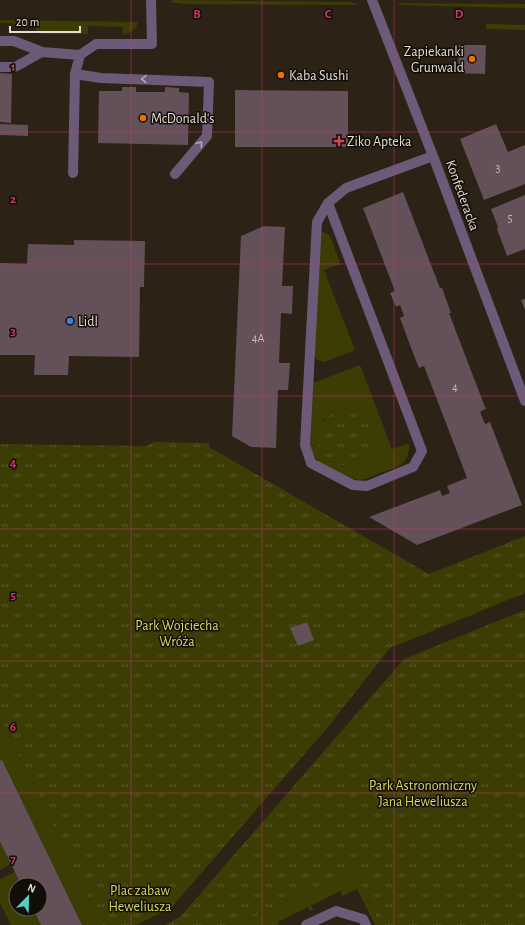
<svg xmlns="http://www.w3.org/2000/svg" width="525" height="925" viewBox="0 0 525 925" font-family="'Alegreya Sans',sans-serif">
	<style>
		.green { fill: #3c3d05; fill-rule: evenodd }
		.park { fill: url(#park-tufts) }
		.building { fill: #635058 }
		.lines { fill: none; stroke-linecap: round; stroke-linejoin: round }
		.service { stroke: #6d5a78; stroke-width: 10 }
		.minor { stroke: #6d5a78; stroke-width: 10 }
		.oneway { stroke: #b4a9af }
		.grid { fill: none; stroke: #c7366d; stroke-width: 1; stroke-opacity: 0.55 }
		.food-dot { fill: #e8710a; stroke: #110d07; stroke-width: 1.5 }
		.health-dot { fill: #e0444e; stroke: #110d07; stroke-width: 1.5 }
		.shop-dot { fill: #3f7fe0; stroke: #110d07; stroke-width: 1.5 }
		.labels { text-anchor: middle; stroke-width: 3; stroke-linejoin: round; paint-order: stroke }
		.number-label { font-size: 12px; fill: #c4bab5 }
		.poi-label { font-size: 14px; fill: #e4ddd4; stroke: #110d07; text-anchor: start }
		.street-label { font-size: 14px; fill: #e4ddd4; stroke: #110d07 }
		.park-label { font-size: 14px; fill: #d8dc62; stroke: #110d07 }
		.grid-label { font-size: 13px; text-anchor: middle; font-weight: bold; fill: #c7366d; stroke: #110d07; stroke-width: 3; stroke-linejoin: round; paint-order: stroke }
	</style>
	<defs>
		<pattern id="park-tufts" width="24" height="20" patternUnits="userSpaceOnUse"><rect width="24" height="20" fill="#3c3d05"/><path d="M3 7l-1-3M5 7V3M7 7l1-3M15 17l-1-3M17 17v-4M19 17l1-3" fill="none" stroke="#585929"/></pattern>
	</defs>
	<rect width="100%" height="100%" fill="#2c2215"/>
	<path class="green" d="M174,0L349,2L360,5L186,4L169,2Z
		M401,3L525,4V8L397,5Z
		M0,20L138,22C136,30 131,33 123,35V27L88,26V34H43L39,33L31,24L0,23Z
		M486,24L525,25V30L486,29Z
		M324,232L330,236L340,263V264L324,270L355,350L324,362L317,360L314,355L321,233Z
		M360,365L392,449L407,444H409C410,465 396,468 380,473C373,476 366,480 359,480C348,479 317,464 312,453C308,444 312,396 313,383ZM333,413L374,438L371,449L344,467L331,462L322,453L323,420Z
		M0,717L102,925H82L2,761H0Z
		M0,842L11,864L0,870Z
		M354,869L380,925H375L357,889L342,896L340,891L311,906L313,910L310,911L308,907L278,922L279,925H237Z
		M15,872L21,885H16V909H33L41,925H11L0,903V879Z"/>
	<path class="park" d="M318 438a28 28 0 1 1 56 0a28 28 0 1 1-56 0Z
		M155,442L209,443V447L429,574L525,536V593L390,648L328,727L171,908L136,925H102L0,717V444L146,446Z
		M525,610V925H380L354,869L237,925H165L180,917L404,659Z"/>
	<path class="building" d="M459,45H486L485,74L458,73Z
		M0,73L12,74L11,123L0,122Z
		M122,87H136V92H165V87L179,88V92L189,93L188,145L98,143L99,91H122Z
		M235,90L348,91V147H235Z
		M0,124L28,125V136L0,135Z
		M496,124L508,152L525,145V184L484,200L460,139Z
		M403,192L440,288H442L451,313H449L485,407L487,408L480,412L485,424L490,422L522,505L417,545L369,517L440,490L442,496L450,493L447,486L467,478L424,366L419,368L413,353L400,318L404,316L400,305L396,307L390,293L395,291L363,208Z
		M525,195V249L507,256L497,229L498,227L491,209Z
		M264,226L285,227L282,286H293L292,314L281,313L279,363H290L288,390H278L276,448L251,447L232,436L241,236Z
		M74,240L145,241L144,287H140L139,357L69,356L68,375H34L35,355H0V263L27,264L28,244L74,245Z
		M525,299V310L521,300Z
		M307,622L314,640L298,646L290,628Z
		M2,760L82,925H41L33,909H40V885H21L13,868L0,842V761Z"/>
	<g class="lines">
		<path class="service" d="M0,41H14L42,52L80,55
			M0,67H15L42,52
			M75,74L101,78L209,82L207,136L175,174
			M73,173L75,74L80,55L96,44H152L151,0
			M306,925L336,911L363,919L366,925"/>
		<path class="minor" d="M372,0L433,156L525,401
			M328,203L422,451L413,467L367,486L353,485L311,463L305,445L317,222L328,203L346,188L433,156"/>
	</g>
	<defs><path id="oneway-chevron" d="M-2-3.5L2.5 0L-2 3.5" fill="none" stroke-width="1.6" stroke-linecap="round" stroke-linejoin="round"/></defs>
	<g class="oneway">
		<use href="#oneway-chevron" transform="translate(144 79) rotate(-178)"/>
		<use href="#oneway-chevron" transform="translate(200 144) rotate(-49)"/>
	</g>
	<path class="grid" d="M131,0V925M262,0V925M394,0V925M0,132H525M0,264H525M0,396H525M0,529H525M0,661H525M0,793H525"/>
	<g class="food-dot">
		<circle cx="472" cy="59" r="4"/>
		<circle cx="281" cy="75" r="4"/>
		<circle cx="143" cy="118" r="4"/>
	</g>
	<path class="health-dot" d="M337 135h4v4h4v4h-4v4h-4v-4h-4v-4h4z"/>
	<circle class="shop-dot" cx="70" cy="321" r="4"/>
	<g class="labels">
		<g class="number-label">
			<text x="498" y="172">3</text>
			<text x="510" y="222">5</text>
			<text x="258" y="342">4A</text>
			<text x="455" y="391">4</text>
		</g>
		<g class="poi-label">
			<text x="464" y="56" text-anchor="end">Zapiekanki<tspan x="464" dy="16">Grunwald</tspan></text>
			<text x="289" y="80">Kaba Sushi</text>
			<text x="151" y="123">McDonald's</text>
			<text x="347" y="146">Ziko Apteka</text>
			<text x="78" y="326">Lidl</text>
		</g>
		<g class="street-label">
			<text transform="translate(463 195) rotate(70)" y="5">Konfederacka</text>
		</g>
		<g class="park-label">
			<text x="177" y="630">Park Wojciecha<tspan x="177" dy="16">Wróża</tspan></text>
			<text x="423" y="790">Park Astronomiczny<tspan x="423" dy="16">Jana Heweliusza</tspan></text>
			<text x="140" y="895">Plac zabaw<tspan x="140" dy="16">Heweliusza</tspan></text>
		</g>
	</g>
	<g class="grid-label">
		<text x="197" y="18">B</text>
		<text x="328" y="18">C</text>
		<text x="459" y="18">D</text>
		<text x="13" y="71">1</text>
		<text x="13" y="203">2</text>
		<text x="13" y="335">3</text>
		<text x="13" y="467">4</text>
		<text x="13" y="599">5</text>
		<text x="13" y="731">6</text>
		<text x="13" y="863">7</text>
	</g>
	<g transform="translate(28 897) rotate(23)"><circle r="19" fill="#110d07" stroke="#656059"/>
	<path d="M0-3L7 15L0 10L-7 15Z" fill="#55cec6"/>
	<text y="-6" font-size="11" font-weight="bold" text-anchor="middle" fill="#e4ddd4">N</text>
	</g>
	<path d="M10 26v6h70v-6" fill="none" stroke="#e4ddd4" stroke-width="2"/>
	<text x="16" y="26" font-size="12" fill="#e4ddd4" stroke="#110d07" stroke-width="3" paint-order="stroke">20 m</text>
</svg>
